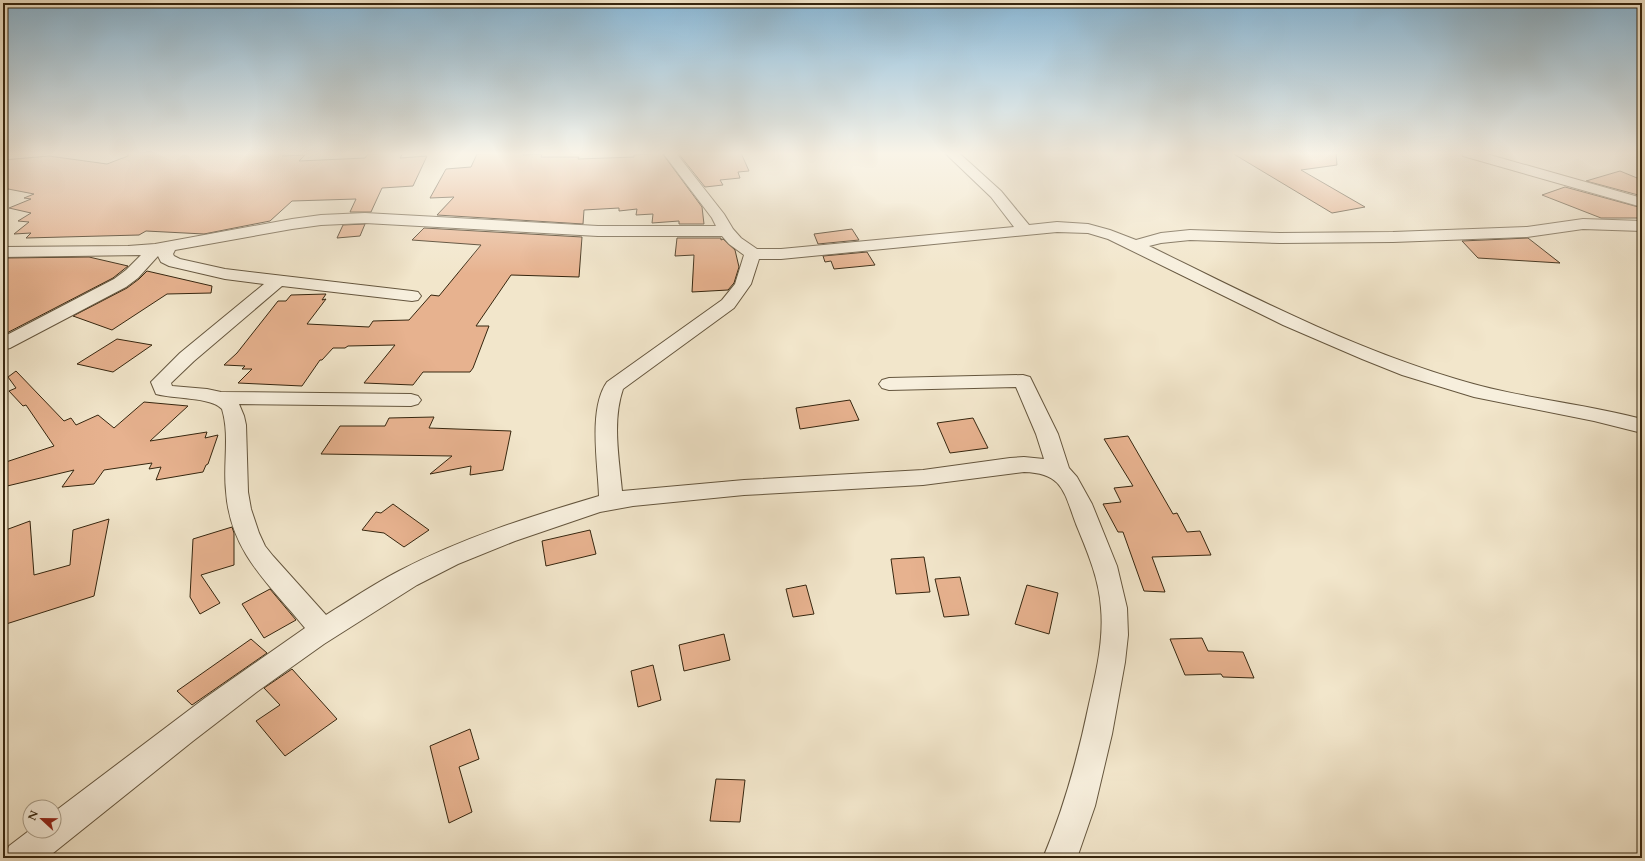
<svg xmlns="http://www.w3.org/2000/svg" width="1645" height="861" viewBox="0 0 1645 861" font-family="Cardo,serif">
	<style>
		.building { fill: #e7b28f; stroke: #36260f }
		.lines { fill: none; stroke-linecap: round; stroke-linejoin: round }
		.street-casing { stroke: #65563e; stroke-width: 2 }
		.street { fill: #f7efdd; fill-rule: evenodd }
	</style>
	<rect width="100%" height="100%" fill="#f2e6cb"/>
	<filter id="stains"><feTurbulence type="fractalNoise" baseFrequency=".005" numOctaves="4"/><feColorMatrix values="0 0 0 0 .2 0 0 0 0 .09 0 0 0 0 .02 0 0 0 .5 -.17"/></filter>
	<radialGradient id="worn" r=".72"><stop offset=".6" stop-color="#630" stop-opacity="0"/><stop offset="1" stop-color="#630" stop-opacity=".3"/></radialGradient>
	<path class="building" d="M128,153H286L282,156L305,155L299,161L365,158L368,154L403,153L400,158L427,156L413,186L382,188L371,212H350L356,199L292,201L270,221L204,234L146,231L139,235L26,238L31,233L14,234L29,222L18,221L31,213L9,208L31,199L24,198L34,194L3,188V160L49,156L107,164L128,156Z
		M524,153L523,155L542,154L541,157H579L578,159L634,157V155L662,153L702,207L704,224H679V221L652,223L653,214L636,215L637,209L619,211V208L584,210L583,224L437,215L454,197L430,198L446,169L471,167L477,154Z
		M678,153H741L749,171L738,172L740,178L720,180L723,185L705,187Z
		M1232,153H1336L1337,165L1301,170L1365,207L1332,213Z
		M1620,171L1642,180V196L1586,181Z
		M1565,187L1642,208V218H1601L1542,195Z
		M365,224L360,236L337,238L343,225Z
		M424,228L582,237L579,277L511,275L476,326H489L473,368L470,372H423L413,385L364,383L395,345L348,346L345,348H333L322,360H320L302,386L238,383L252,369H242L245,366L224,365L237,353L278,301H286L291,295L326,294L322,300L326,299L307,324L369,327L373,321L409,320L431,295L439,296L481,245L412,240Z
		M852,229L859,240L818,244L814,234Z
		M677,238H721V240L723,239L735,250L739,267L734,283L728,290L692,292L694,255L675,256Z
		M1528,238L1560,263L1478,258L1462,241Z
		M867,252L875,265L834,269L831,261L825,262L823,256Z
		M89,257L128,266L113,278L3,335V258Z
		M147,271L212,286L211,293L167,294L112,330L73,316L127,288L139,279Z
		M117,339L152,345L113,372L77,364Z
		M16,371L64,421L71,418L76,425L98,415L114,428L144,402L188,406L150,441L207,432L205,438L218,435L208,464L206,465L203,472L156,480L161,467L149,469L152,463L104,470L94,484L62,487L74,470L3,487V463L54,446L26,405L23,406L9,391L16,388L8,377Z
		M850,400L859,420L800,429L796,408Z
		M434,417L429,428L511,431L503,470L470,475L471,466L430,474L452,456L321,454L340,426H385L389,418Z
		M973,418L988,448L950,453L937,423Z
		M1128,436L1173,514L1177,513L1187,532L1200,531L1211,555L1152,557L1165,592L1144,591L1123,532H1118L1103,504L1121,502L1114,488L1133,486L1104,439Z
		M393,504L429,530L404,547L384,533L362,530L376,512L381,513Z
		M109,519L94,596L3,625V531L30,521L34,575L70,565L73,530Z
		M232,527L234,533V565L201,575L220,603L200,614L190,597L193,539Z
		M590,530L596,554L546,566L542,541Z
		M924,557L930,592L896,594L891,559Z
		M960,577L969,615L944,617L935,579Z
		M806,585L814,614L793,617L786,589Z
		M1027,585L1058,593L1049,634L1015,624Z
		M270,589L296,620L264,638L242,604Z
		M724,634L730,660L684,671L679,645Z
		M1202,638L1208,651L1243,652L1254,678L1223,677L1221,674L1185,675L1170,639Z
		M251,639L267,653L192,705L177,691Z
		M653,665L661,700L638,707L631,671Z
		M292,669L337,719L285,756L256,721L280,705L264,688Z
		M470,729L479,759L459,767L472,812L449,823L430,746Z
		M716,779L745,780L740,822L710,821Z"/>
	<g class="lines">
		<defs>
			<path id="street" d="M663,153H676L724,214L733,229L741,238L757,249H781L1014,227L991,197L945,153H959L1001,191L1029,225L1057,222L1088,224L1110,230L1136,240L1161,233L1190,230L1280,233L1393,232L1527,227L1583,219L1642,221V231L1583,229L1527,237L1393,242L1280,243L1190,240L1161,243L1149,246C1249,295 1349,347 1456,379C1517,398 1581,403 1642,419V433L1594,421L1474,397L1402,375L1362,359L1283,325L1108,239L1088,233L1057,232L781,259H759L751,284L734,308L623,389C612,421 619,458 622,491L744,480L923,470L1010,458L1024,457L1044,459L1036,434L1016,387L889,390L882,388L879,384L882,380L889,378L1023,375L1030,377L1058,434L1069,468L1077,477L1092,504L1117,566L1127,608L1128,635L1125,662L1112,734L1095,806L1077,858H1043C1064,808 1078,757 1089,704C1096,673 1104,640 1101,608C1099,578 1087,551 1076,524C1064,492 1063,473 1024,472L923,485L744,495L633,506L600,512L515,541L458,564L417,585L324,644L258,691L193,741L47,858H4L9,846L30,830L54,831V812L205,698L305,628C269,584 230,552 226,491C223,464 230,435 222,409C211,397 173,399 156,394L151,382L180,353L264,284L225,279L169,266L161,262L158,256L138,278L126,287L10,348L3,350V337L114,279L126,270L141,255L3,257V247L128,246L155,244L292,219L321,215L365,213L598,226H716L712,218ZM365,223L598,236H722L729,244L744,255L735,284L722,300L607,382C588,409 598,464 599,496C531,516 462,538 399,571C374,584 350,600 326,615L273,556L265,546L259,533L251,509L248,492L246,425L244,416L239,404L411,406L418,404L421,400L418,396L411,394L221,392L207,389L172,386L171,383L194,361L282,286L412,301L418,300L421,296L418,292L412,291L225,269L180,259L174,256L173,254L175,250L292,229L321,225Z
				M1462,153H1483L1642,198V207L1463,156Z"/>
		</defs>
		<use href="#street" class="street-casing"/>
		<use href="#street" class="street"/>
	</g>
	<linearGradient id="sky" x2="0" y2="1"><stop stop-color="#89b8d7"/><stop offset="0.56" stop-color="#f9f4e8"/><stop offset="1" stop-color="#f9f4e8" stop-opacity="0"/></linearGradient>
	<rect width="1645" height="274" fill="url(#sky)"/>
	<rect width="1645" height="861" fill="none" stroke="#f2e6cb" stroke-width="16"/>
	<rect x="4" y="4" width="1637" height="853" fill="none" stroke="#36260f" stroke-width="2"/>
	<rect x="8" y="8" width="1629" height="845" fill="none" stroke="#36260f"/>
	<g transform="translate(42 819) rotate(292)"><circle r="19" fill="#f7efdd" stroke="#aa9f8b"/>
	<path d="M0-3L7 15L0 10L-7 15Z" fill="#8f2418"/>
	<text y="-6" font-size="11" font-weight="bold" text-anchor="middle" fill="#36260f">N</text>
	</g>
	<rect width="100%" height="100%" filter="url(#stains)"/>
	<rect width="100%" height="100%" fill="url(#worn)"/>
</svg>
